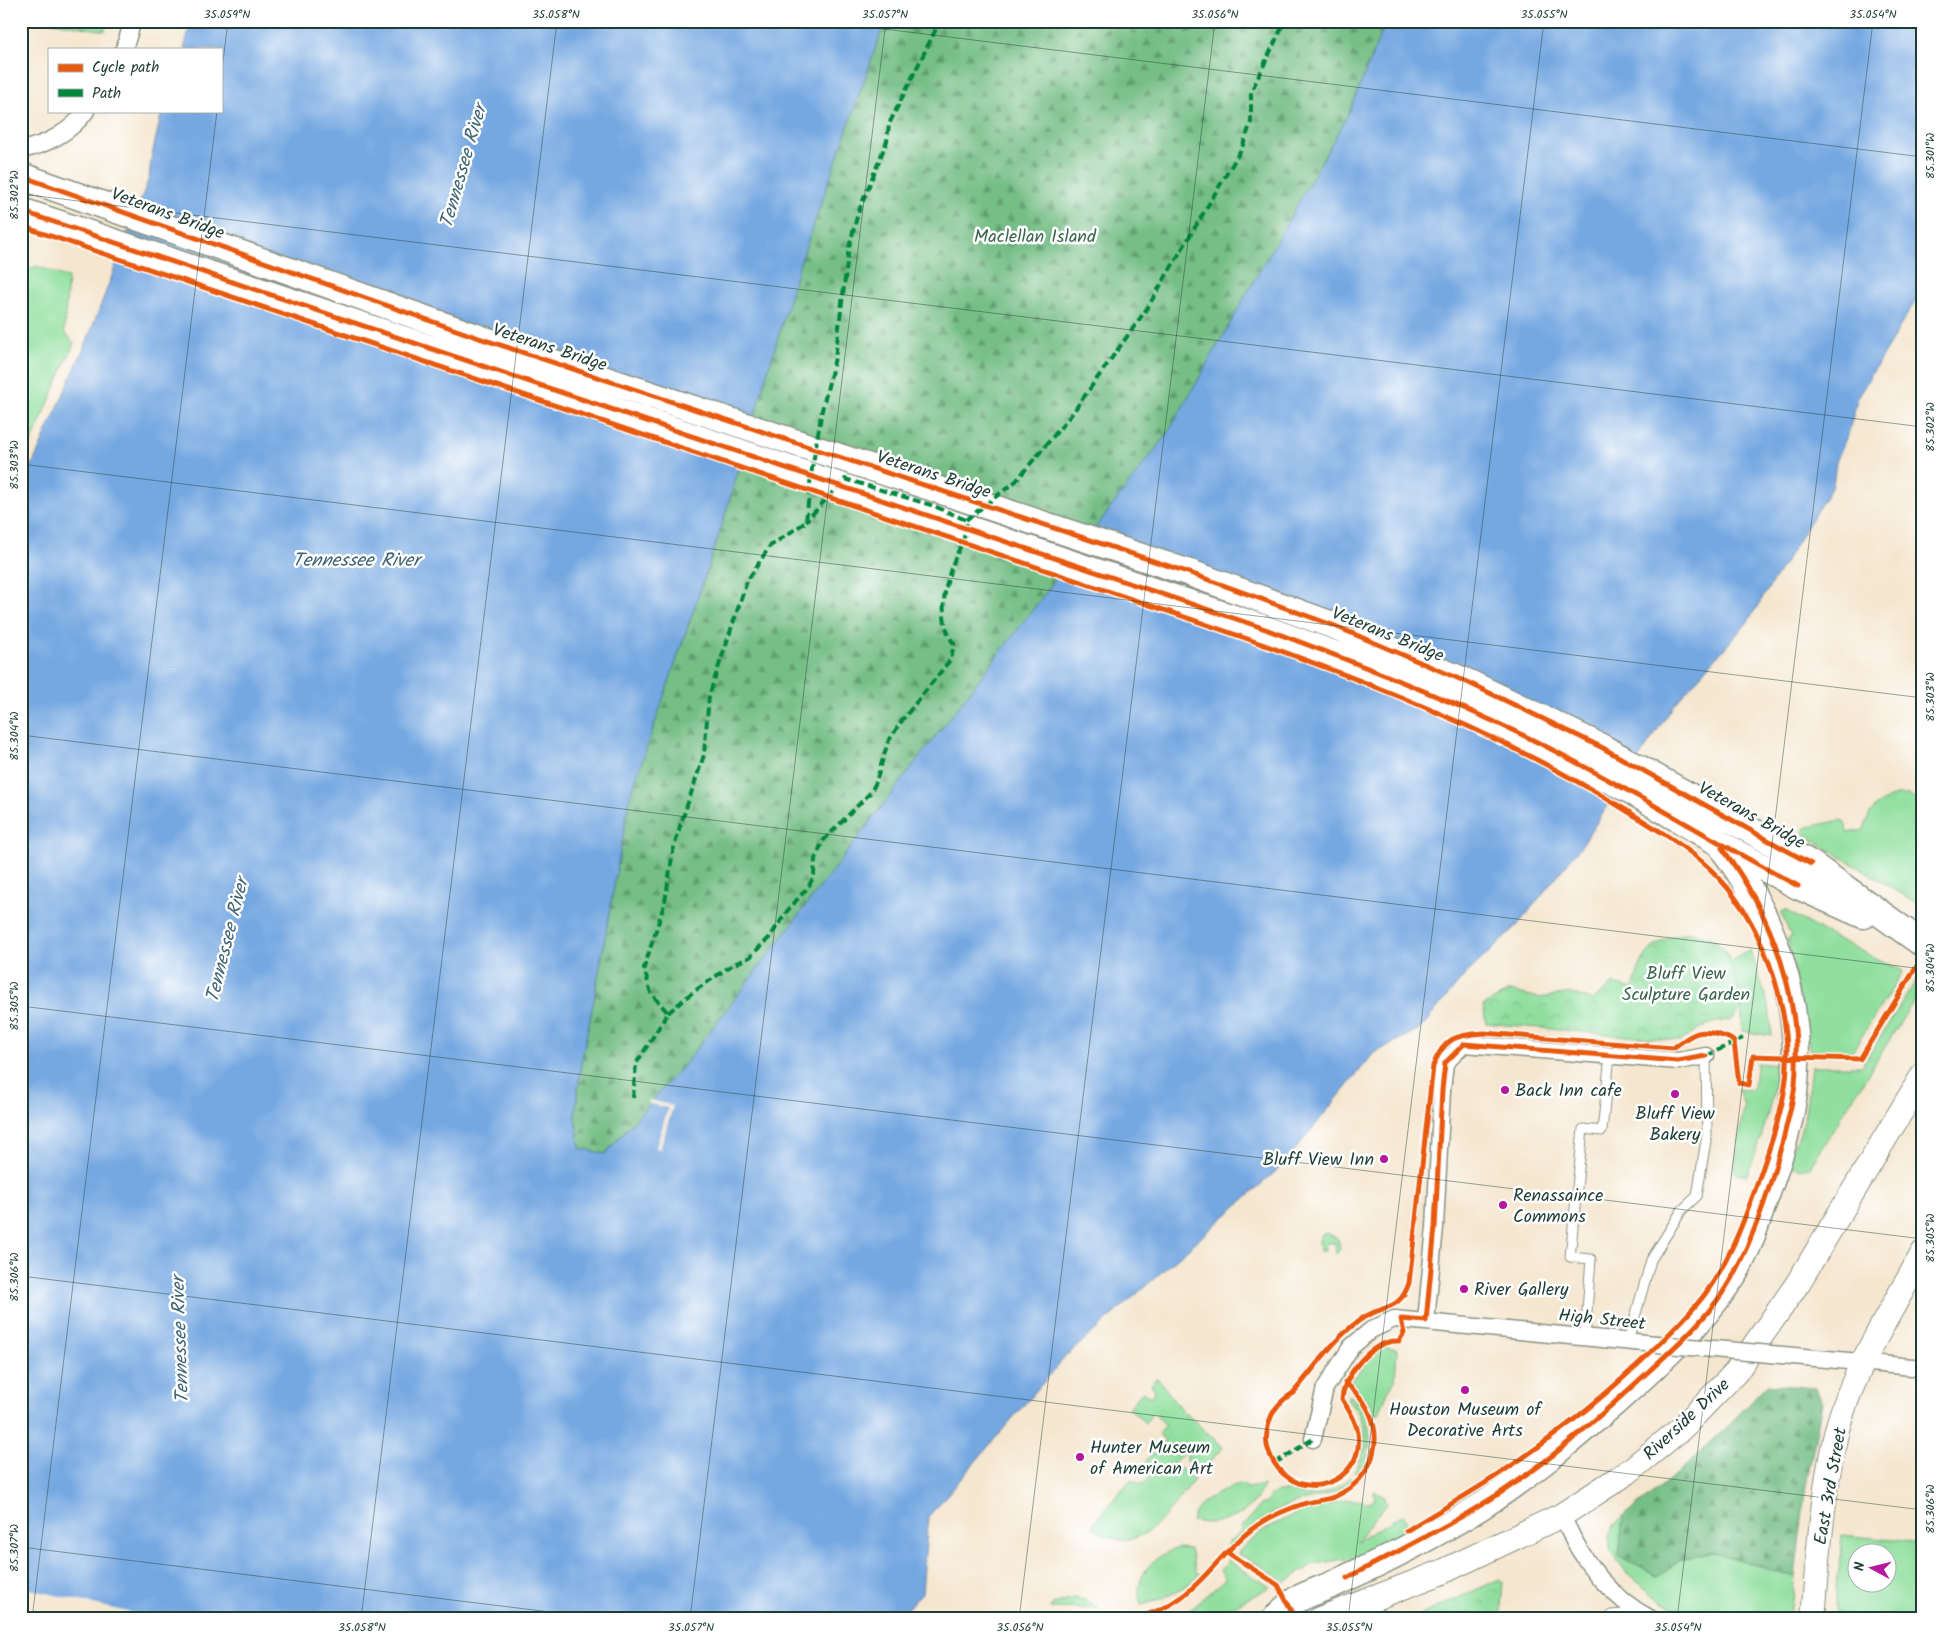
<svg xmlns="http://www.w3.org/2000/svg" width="1944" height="1640" viewBox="0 0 1944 1640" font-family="Kalam,sans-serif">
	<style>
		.grass { fill: #90df9e; stroke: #588e69; fill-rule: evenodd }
		.forest { fill: url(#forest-firs); stroke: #4a7e5c }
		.park { fill: url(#park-crowns); stroke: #588e69 }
		.water { fill: #75a7e1; stroke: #4a728a }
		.pier { fill: #f5e6cf }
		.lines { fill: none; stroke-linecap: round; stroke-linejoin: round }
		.lane-casing { stroke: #8a9282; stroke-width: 11 }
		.street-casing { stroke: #8a9282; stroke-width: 19 }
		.secondary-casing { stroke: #8a9282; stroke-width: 26 }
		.primary-casing { stroke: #8a9282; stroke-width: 29 }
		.lane { stroke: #fff; stroke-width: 9 }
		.street { stroke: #fff; stroke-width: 16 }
		.secondary { stroke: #fff; stroke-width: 24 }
		.primary { stroke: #fff; stroke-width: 26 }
		.street-bridge-casing { stroke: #8a9282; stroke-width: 19; stroke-linecap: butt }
		.street-bridge { stroke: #fff; stroke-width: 16 }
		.quiet { stroke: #00873e; stroke-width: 4; stroke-dasharray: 8 4; stroke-linecap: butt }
		.cycleway-casing { stroke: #fff; stroke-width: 8 }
		.cycleway { stroke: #e8590c; stroke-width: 5 }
		.ticks { fill: none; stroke: #1f3d34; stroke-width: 1; stroke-opacity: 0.45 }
		.poi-dot { fill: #b5179e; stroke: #fff; stroke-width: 2 }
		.labels { text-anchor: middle; stroke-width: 5; stroke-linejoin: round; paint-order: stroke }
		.street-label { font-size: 18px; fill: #1f3d34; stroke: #fff }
		.park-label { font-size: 18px; fill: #3b664e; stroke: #fff }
		.poi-label { font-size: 18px; fill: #1f3d34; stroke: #fff; text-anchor: start }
		.water-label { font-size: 19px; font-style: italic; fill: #3d6271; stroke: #fff }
		.neatline { fill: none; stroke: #1f3d34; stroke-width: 2 }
		.ticks-label { font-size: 12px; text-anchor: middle; fill: #1f3d34 }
	</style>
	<defs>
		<pattern id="forest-firs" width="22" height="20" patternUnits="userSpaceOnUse" patternTransform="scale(1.25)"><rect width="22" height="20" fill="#74be85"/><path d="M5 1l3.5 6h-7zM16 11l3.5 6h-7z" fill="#5f9c6e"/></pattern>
		<pattern id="park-crowns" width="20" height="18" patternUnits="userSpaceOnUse" patternTransform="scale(1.25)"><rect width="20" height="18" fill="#90df9e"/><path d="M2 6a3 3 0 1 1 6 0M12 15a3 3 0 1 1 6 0" fill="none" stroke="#7cc089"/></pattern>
	</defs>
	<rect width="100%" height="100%" fill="#fff"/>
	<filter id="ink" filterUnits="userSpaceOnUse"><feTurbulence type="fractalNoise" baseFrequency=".02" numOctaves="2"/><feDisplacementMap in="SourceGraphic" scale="10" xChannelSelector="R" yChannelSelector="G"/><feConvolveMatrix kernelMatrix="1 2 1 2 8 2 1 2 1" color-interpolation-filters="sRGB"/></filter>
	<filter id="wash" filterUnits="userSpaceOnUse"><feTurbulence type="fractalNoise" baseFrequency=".0096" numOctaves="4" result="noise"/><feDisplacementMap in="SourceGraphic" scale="20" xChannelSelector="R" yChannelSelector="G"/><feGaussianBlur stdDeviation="1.12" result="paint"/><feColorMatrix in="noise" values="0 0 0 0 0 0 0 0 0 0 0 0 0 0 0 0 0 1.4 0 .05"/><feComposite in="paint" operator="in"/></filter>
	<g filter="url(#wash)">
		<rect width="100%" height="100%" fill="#f5e6cf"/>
		<path class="grass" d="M37,266L68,278L64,332L74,343L21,467V272Z
			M1896,795H1909L1923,805V900L1920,905L1808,837L1803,832L1804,828L1841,820L1845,823L1848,833L1864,830C1868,810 1878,803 1896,795Z
			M1785,910L1823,932L1903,971L1852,1052L1810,1051L1787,939L1791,936L1781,913Z
			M1750,950L1769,1006L1772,1036L1742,1031C1743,1006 1739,985 1729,962Z
			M1917,979L1923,982V986L1810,1167C1803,1169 1792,1170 1789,1161C1787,1153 1796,1143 1799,1136C1807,1114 1808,1089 1811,1066H1862Z
			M1757,1063L1778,1065C1772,1102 1762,1141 1747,1175H1738L1734,1172L1744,1105L1738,1089L1753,1090Z
			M1327,1233L1338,1239L1340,1248L1336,1254L1335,1243H1325V1251H1320L1319,1240L1322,1234Z
			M1382,1346L1397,1349L1395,1381L1388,1391L1379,1414L1374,1416L1370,1405L1351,1381Z
			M1157,1378L1182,1410L1223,1447L1201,1473L1185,1460L1188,1458L1184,1453L1171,1465L1177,1471L1180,1468L1194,1480C1166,1514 1139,1564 1091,1526L1130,1480L1142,1484C1152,1478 1152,1471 1146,1461L1165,1440L1158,1434L1166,1425L1153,1413L1145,1423L1129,1408L1142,1392L1148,1396L1154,1395L1155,1390L1151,1385Z
			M1348,1396L1353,1397C1374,1420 1374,1447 1361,1473L1354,1472C1371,1446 1368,1420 1347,1399Z
			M1350,1477L1353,1480C1334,1497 1313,1496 1290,1505C1266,1514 1249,1529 1230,1546L1226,1545L1242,1531V1527L1262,1504L1267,1503L1269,1496C1285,1487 1295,1494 1311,1495C1326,1495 1339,1487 1350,1477Z
			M1244,1484L1247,1488L1264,1485C1252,1515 1223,1528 1192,1521C1196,1501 1225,1488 1244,1484Z
			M1374,1491L1383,1495L1386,1504L1357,1541L1404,1514L1407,1524L1403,1539L1361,1561L1344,1559L1312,1565L1284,1583L1267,1569L1238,1554L1240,1550C1271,1521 1305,1507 1347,1500C1353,1498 1363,1502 1370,1502L1375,1498Z
			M1623,1516L1619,1556L1656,1576L1681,1560L1714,1552L1795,1577L1790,1615L1782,1618L1677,1610L1653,1595L1626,1572L1610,1550L1609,1535L1615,1524Z
			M1842,1535L1923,1543V1619H1879L1836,1613L1835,1607ZM1856,1552H1886V1582H1856Z
			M1178,1548L1190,1549L1196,1572L1200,1574C1182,1591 1165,1599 1141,1605C1132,1576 1153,1556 1178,1548Z
			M1229,1561L1270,1587L1210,1619H1173L1189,1610L1225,1579L1220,1570Z
			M1073,1598L1085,1600L1099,1609L1051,1608L1053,1604Z"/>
		<path class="forest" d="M885,21H1386L1349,113L1168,433L687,1061L605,1154L580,1148L575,1115L581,1062L594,999L630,796L719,535L799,266Z
			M1767,1384L1816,1388L1822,1403L1806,1486L1795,1577L1714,1552L1681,1560L1657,1576L1619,1556L1623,1516L1678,1473L1727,1427Z"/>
		<path class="park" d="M47,21H106L105,31Z
			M1691,932C1703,935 1713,937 1722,947C1730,955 1741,993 1741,1006C1740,1013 1735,1017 1730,1021C1713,1019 1695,1031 1681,1041L1486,1023L1483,1006L1510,991L1539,998L1570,993L1592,1000L1614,984L1633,989C1642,952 1652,939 1691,932Z
			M1500,1579L1503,1582L1500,1619H1411Z"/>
		<path class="water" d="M191,21H885L799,266L719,535L630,796L594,999L581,1062L575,1115L580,1148L605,1154L687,1061L1168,433L1349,113L1386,21H1923V288L1858,397L1849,431L1836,462L1833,485L1747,623L1674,705L1582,845L1516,927L1464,976L1421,1028L1374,1053L1282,1166L1065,1357L928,1517L922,1593L897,1619H21V490L87,341L149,178L151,159L162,111H221V49H184Z"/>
		<path class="pier" d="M650,1100L673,1106L660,1149L656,1148L668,1108L647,1103Z
			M21,1587L157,1619H21Z"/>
	</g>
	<g filter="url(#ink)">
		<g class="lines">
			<defs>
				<path id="lane" d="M1585,1337L1591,1259L1570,1257L1583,1129L1602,1131L1610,1056
					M1628,1342L1651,1260L1682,1210L1697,1196L1707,1134L1706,1056
					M1608,1619L1611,1615L1623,1614L1631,1607"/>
				<path id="street" d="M124,49L133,21
					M21,150C46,145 71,132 86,111
					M1426,1321L1435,1227L1442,1090L1445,1063L1464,1044L1678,1061L1706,1056
					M1827,1359L1923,1368
					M1313,1439L1325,1388L1351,1347L1371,1330L1394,1319L1634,1342
					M1562,1515C1580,1559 1608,1596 1651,1619"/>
				<path id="secondary" d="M1320,1619L1442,1572L1562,1515L1628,1472L1682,1428L1736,1372L1798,1283L1923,1075
					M1813,1619C1818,1558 1822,1497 1835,1438C1849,1375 1892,1310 1923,1253"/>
				<path id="primary" d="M21,176L479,338L1190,573L1335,626L1469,683L1601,747L1811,864L1923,944
					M21,211L1257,626L1347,659L1482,716L1630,790L1738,854L1798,886L1863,915
					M1275,1619C1282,1612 1290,1603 1298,1599C1314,1591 1331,1586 1346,1578C1392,1557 1440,1532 1483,1505C1530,1475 1572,1439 1614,1403C1655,1366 1697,1329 1728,1283C1746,1258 1755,1226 1765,1198C1778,1162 1792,1121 1795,1083C1802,1000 1773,916 1724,850"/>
			</defs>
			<use href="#lane" class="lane-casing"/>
			<use href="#street" class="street-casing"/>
			<use href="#secondary" class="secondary-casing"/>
			<use href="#primary" class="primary-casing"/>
			<use href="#lane" class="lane"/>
			<use href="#street" class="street"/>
			<use href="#secondary" class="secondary"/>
			<use href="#primary" class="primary"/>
			<defs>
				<path id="street-bridge" d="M1634,1342L1827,1359"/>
			</defs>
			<use href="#street-bridge" class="street-bridge-casing"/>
			<use href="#street-bridge" class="street-bridge"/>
			<path class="quiet" d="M966,520L1016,481L1071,415L1146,310L1242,148L1251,122V92L1285,21
				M668,1013L689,995L732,965L750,957L769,938L788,910L809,886L814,875L815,859L823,841L871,792L876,782L888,742L903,719L951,659L954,644C937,621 944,585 954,561C959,548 968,534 966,520L934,506L845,479L806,521
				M1706,1056L1743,1038
				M633,1098L636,1064L668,1013L651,993L644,968L665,902L673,851L680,826L704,755L709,696L747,581L770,546L806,522L811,475L822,410L835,358L849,247L858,213L887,141L889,124L940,21
				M1275,1463L1313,1439"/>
			<defs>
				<path id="cycleway" d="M21,176L479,338L1190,573L1335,626L1469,683L1601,747L1811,864
					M21,211L1257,626C1350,660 1443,696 1533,740C1624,785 1709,839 1798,886
					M21,226L1176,614C1328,666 1482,722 1619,806C1654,828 1691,848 1719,878C1767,930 1797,1023 1784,1093C1778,1126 1766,1158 1755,1190C1742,1226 1728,1263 1705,1294C1691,1313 1673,1330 1656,1347C1608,1394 1555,1437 1499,1474C1469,1494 1437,1512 1406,1531
					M1706,1056L1678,1061L1464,1044L1445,1063L1442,1090L1435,1227L1426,1321L1401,1319L1404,1333L1399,1341C1373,1339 1344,1374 1342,1399C1348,1409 1356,1420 1358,1433C1365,1484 1299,1506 1273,1461C1268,1451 1265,1443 1267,1432C1270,1413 1277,1403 1293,1393C1314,1369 1334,1338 1360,1320C1382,1304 1399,1313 1409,1283L1433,1066C1444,1038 1455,1035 1484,1033L1673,1048C1691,1035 1697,1028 1720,1035C1725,1037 1730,1037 1734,1042L1739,1083L1749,1085L1753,1056L1860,1059L1923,956
					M1228,1553L1278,1585L1296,1619
					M1347,1578C1392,1554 1438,1532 1481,1505C1542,1469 1597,1419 1649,1371C1679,1343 1711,1315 1731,1279C1755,1236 1770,1187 1783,1140C1787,1122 1793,1103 1795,1084C1803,1000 1772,914 1722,848
					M1133,1619C1197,1603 1206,1565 1252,1529C1267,1518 1285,1510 1303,1504C1314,1500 1326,1501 1336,1496C1374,1479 1387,1436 1363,1401C1358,1394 1351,1388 1345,1382"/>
			</defs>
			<use href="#cycleway" class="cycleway-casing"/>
			<use href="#cycleway" class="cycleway"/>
		</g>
	</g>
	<path class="ticks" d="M819,21L1923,157M221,77L228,21M21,194L1923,427M21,464L1923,698M21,735L1923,969M21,1006L1923,1239M21,1276L1923,1510M21,1547L607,1619M32,1619L217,111M361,1619L557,21M690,1619L886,21M1019,1619L1215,21M1348,1619L1544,21M1677,1619L1873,21"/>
	<g class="poi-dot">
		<circle cx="1505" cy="1090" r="5"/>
		<circle cx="1675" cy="1094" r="5"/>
		<circle cx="1384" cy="1159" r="5"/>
		<circle cx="1503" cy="1205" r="5"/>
		<circle cx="1464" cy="1289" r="5"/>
		<circle cx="1465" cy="1390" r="5"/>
		<circle cx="1080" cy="1457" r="5"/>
	</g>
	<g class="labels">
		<g class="street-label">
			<text transform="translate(168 213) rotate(20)" y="6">Veterans Bridge</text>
			<text transform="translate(550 347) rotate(18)" y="6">Veterans Bridge</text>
			<text transform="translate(934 474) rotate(18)" y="6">Veterans Bridge</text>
			<text transform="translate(1388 634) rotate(22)" y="6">Veterans Bridge</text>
			<text transform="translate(1752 815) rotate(29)" y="6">Veterans Bridge</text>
			<text transform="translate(1602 1319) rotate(6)" y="6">High Street</text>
			<text transform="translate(1686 1419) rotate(-43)" y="6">Riverside Drive</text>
			<text transform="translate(1830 1486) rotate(-80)" y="6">East 3rd Street</text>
		</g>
		<g class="park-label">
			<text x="1035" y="242">Maclellan Island</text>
			<text x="1686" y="979">Bluff View<tspan x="1686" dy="21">Sculpture Garden</tspan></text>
		</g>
		<g class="poi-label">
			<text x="1515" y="1096">Back Inn cafe</text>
			<text x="1675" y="1119" text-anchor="middle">Bluff View<tspan x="1675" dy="21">Bakery</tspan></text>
			<text x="1374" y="1165" text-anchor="end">Bluff View Inn</text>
			<text x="1513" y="1201">Renassaince<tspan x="1513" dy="21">Commons</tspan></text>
			<text x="1474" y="1295">River Gallery</text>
			<text x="1465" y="1415" text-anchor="middle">Houston Museum of<tspan x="1465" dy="21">Decorative Arts</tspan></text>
			<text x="1090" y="1453">Hunter Museum<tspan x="1090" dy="21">of American Art</tspan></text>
		</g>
		<g class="water-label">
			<text transform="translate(462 166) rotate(-74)" y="7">Tennessee River</text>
			<text x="356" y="566">Tennessee River</text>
			<text transform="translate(226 940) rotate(-76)" y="7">Tennessee River</text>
			<text transform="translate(179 1340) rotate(-92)" y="7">Tennessee River</text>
		</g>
	</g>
	<rect width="1944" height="1640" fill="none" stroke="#fff" stroke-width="55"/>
	<rect x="48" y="48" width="175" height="65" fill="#ffffff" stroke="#a5b1ae"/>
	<rect x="58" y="64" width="25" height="8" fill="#e8590c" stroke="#a5b1ae"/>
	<text x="92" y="72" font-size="15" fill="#1f3d34">Cycle path</text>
	<rect x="58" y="89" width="25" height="8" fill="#00873e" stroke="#a5b1ae"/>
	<text x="92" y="98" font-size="15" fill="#1f3d34">Path</text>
	<g transform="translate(1872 1568) rotate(277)"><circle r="24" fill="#ffffff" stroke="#a5b1ae"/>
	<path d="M0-4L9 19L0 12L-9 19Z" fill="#b5179e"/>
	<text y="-8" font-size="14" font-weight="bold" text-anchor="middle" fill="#1f3d34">N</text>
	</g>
	<rect x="28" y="28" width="1888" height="1584" class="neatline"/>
	<g class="ticks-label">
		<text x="227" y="18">35.059°N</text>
		<text x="556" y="18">35.058°N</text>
		<text x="885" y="18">35.057°N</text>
		<text x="1215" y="18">35.056°N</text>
		<text x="1544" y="18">35.055°N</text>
		<text x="1873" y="18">35.054°N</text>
		<text transform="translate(1930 156) rotate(-90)" y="4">85.301°W</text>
		<text transform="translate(14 195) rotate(-90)" y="4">85.302°W</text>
		<text transform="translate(1930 427) rotate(-90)" y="4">85.302°W</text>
		<text transform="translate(14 465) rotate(-90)" y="4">85.303°W</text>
		<text transform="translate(1930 697) rotate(-90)" y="4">85.303°W</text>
		<text transform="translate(14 736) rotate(-90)" y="4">85.304°W</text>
		<text transform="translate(1930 968) rotate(-90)" y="4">85.304°W</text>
		<text transform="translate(14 1006) rotate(-90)" y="4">85.305°W</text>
		<text transform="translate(1930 1238) rotate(-90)" y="4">85.305°W</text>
		<text transform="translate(14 1277) rotate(-90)" y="4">85.306°W</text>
		<text transform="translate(1930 1509) rotate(-90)" y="4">85.306°W</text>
		<text transform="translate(14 1548) rotate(-90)" y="4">85.307°W</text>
		<text x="362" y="1631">35.058°N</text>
		<text x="691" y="1631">35.057°N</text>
		<text x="1020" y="1631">35.056°N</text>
		<text x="1349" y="1631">35.055°N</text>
		<text x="1678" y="1631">35.054°N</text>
	</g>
</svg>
